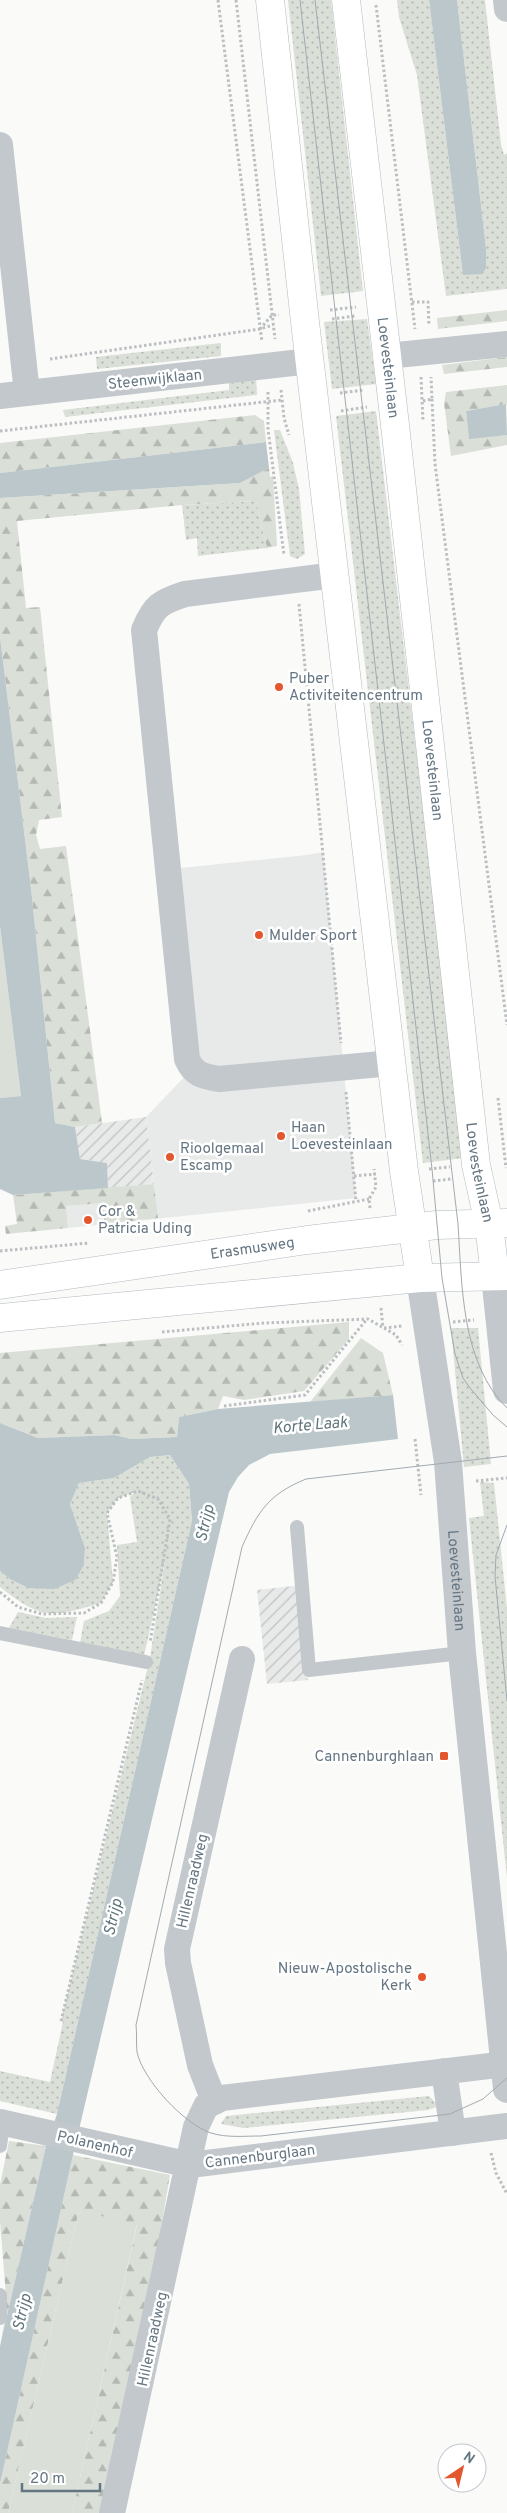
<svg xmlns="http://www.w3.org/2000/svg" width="507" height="2513" viewBox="0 0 507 2513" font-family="Overpass,sans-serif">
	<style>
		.built { fill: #e8e9e9 }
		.industrial { fill: url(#industrial-furrows) }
		.grass { fill: url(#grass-dots) }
		.forest { fill: url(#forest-firs) }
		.green { fill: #dadfd7 }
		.water { fill: #bbc7cb }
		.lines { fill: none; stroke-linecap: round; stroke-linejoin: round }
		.secondary-casing { stroke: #b3babf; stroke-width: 29 }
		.path { stroke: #bbbfc2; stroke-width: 3; stroke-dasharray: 2.5 2.5; stroke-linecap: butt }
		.service { stroke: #c3c8cc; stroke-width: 14 }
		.minor { stroke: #c3c8cc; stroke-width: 26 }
		.tertiary { stroke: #c3c8cc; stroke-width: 28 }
		.secondary { stroke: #fff; stroke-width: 28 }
		.tram { stroke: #a2aab0; stroke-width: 1 }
		.poi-dot { fill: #e4572e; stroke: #fff; stroke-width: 2 }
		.labels { text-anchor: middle; stroke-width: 5; stroke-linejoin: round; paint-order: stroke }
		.street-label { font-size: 15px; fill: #657683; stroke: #fff }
		.poi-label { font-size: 15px; fill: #657683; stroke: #fff; text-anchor: start }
		.water-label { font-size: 16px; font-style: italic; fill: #60757c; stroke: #fff }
	</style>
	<defs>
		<pattern id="industrial-furrows" width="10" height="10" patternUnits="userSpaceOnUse" patternTransform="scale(1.25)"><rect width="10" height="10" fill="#e8e9e9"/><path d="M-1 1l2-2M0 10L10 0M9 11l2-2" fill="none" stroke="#c0c1c2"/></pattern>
		<pattern id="grass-dots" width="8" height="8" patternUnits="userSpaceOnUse" patternTransform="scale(1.25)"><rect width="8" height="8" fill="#dadfd7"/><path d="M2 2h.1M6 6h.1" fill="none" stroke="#b4b9b4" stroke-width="1.8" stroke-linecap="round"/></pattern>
		<pattern id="forest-firs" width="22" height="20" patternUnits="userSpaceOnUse" patternTransform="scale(1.25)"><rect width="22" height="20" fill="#dadfd7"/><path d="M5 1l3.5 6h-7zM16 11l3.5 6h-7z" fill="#b4b9b4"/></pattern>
	</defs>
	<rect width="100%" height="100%" fill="#fafaf8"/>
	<path class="built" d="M323,852L356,1198L68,1228L66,1206L156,1198L146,1117L192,1069L170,869L307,855Z"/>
	<path class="industrial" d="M146,1117L154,1184L108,1188L107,1163L80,1159L75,1127Z
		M302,1585L308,1680L267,1684L257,1590Z"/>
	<path class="grass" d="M288,0H331L363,291L321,296Z
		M397,0H429L463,275L486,248L457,0H485L501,144L504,155L507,153V289L446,296L417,75L399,17Z
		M367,319L376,384L332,389L324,322Z
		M221,343V356L97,369L96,357Z
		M256,377L257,395L65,417L63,410L229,390V381Z
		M376,411L464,1158L423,1163L336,416Z
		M274,430H280L293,463L299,489L305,554L297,559L290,556Z
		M256,501L267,548L198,556L197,538L186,540L182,505Z
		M451,1328H478L491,1464L464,1467Z
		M170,1455L189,1484L192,1521L57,2114L0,2101V2071L50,2082L63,2022L61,2021L150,1658L165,1561L144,1656L80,1643L84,1621L109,1611L120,1596L117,1545L137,1542L130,1497L135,1492L118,1498L107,1513L113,1582L101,1603C52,1617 43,1621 0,1587V1571L10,1579L84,1565L85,1548L70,1504L79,1483L114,1478L150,1457Z
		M480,1482L494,1483L507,1609V1878L469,1518L484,1516Z
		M18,1612L46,1618L77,1617L72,1640L9,1628Z
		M429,2096L439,2106L428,2110L244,2128L221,2124L226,2116Z"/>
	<path class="forest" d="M507,310V321L438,329L437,318Z
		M507,357V367L444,374L442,365Z
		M507,385V406L506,404L466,411L469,438L507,435V445L451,456L444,403L446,392Z
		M255,415L264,421L266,442L0,473V443Z
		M269,468L270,477L273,476L277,546L267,548L256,501L182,505L17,521L26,608L40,607L62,817L39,820L36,835L40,849L66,846L102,1123L75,1127L55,1123L31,888L0,637V498L240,483Z
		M154,1184L158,1218L104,1224L103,1203L66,1206L68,1228L6,1234L5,1226L17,1224L13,1195Z
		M349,1322V1339L304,1391L244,1400L223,1396L218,1409L179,1417L177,1437L131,1439L115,1435L38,1438L0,1423V1353Z
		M361,1338L383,1353L393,1395L310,1402Z
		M9,2141L46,2146L0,2346L7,2308L0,2221V2185Z
		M73,2155L170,2175L129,2416L107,2513H72L137,2225L79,2211L8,2513H0V2484Z"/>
	<path class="green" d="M0,926L21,1096L0,1098Z
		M79,2211L137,2224L72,2513H8Z"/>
	<path class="water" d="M429,0H457L486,248V268L482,274L463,275Z
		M506,404L507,435L469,439L466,411Z
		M266,442L269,468L240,483L0,498V473Z
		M0,637L31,888L55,1123L75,1127L80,1159L107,1163L108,1188L13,1195L0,1189V1098L21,1096L0,926Z
		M393,1395L398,1439L270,1454L249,1465L238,1477L229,1492L73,2155L0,2484V2346L46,2146L57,2114L192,1521L189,1484L170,1455L150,1457L114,1478L79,1483L70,1504L85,1548L84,1565L75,1580L54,1589L29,1588L10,1579L0,1571V1423L38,1438L115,1435L131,1439L177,1437L179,1417L218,1409Z"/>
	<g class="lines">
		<defs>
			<g id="secondary">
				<path d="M270,0L305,322L404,1171L420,1278"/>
				<path id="s2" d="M346,0L395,425L476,1165L489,1224L495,1276"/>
				<path id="s3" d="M0,1285L307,1240L437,1225L507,1223"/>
				<path d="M0,1318L420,1278L507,1276"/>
			</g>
		</defs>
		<use href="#secondary" class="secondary-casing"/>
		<path class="path" d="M218,0L262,342
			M236,0L275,339
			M376,5L415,329
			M412,302H428L429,326
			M330,310L356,307
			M332,319L355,316
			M260,329L272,315H279
			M50,359L260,329L273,325
			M421,377L423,421
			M281,390L284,418L289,435
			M268,392V429L284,555
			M340,393L364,390
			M432,399L435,464L507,1025
			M423,401L432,399L431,377
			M341,411L367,407
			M0,431L282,400
			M299,604L341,1043
			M346,1092L356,1201
			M498,1098L506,1168
			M429,1169L450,1167
			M354,1176L376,1174
			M433,1181L451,1179
			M370,1208L369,1199L376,1187L374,1169
			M308,1211L369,1199
			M0,1251L89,1243
			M381,1308L383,1328
			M453,1322L474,1320
			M384,1328L402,1326
			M162,1332L264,1323L368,1319L396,1335L402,1345
			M224,1406L305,1395L367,1319
			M415,1439L421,1495
			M476,1481L507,1478
			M0,1592L18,1607L42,1614L84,1613L101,1603L113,1582L117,1557L107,1513L118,1498L138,1491L158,1499L170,1519L150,1643
			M61,2021L142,1680
			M491,2153L496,2173L507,2194"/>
		<path class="service" d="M297,1527L309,1670L462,1653
			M0,1633L146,1662
			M0,2146L3,2123
			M0,2295V2318"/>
		<path class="minor" d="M506,0L507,9
			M0,145L27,393
			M387,356L507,344
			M0,396L310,361
			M335,575L185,594C160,602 154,606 144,630L187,1059C194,1075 203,1076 219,1079L392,1063
			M444,2071L453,2133
			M214,2101L200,2065L178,1963L177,1949L242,1659
			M0,2122L190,2165L507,2126
			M112,2513L196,2127L206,2106L222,2098L507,2064"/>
		<g class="tertiary">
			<path d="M495,1276L507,1390"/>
			<path id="s1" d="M420,1278L448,1462L462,1653L507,2089"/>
		</g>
		<use href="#secondary" class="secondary"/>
		<path class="tram" d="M300,0L432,1169L442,1278L455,1354L463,1378L470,1388L493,1415L507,1427
			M315,0L458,1224C462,1285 461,1363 507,1408
			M507,1456L306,1479C269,1494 258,1511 242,1547L136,2025C137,2033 136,2043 137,2052C143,2080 184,2124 211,2133C227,2138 244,2136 261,2136L450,2114L483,2099L507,2078
			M507,1525L496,1555L495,1576L507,1701"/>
	</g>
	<g class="poi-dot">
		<circle cx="279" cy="687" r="5"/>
		<circle cx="259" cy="935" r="5"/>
		<circle cx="281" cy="1136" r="5"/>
		<circle cx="170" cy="1157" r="5"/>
		<circle cx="88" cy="1220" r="5"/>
		<rect x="439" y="1751" width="10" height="10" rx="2.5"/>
		<circle cx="422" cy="1977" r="5"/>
	</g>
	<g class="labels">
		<g class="street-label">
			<text dy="5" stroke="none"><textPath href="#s2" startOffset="370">Loevesteinlaan</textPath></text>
			<text transform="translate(155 379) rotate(-6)" y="5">Steenwijklaan</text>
			<text dy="5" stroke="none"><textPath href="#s2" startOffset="775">Loevesteinlaan</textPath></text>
			<text dy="5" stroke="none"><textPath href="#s2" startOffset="1180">Loevesteinlaan</textPath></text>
			<text dy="5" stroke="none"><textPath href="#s3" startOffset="255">Erasmusweg</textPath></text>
			<text dy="5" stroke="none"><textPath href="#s1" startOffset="305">Loevesteinlaan</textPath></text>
			<text transform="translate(192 1881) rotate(-77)" y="5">Hillenraadweg</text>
			<text transform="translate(95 2144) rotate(13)" y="5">Polanenhof</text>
			<text transform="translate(260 2156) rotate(-7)" y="5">Cannenburglaan</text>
			<text transform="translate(152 2339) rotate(-78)" y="5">Hillenraadweg</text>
		</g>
		<g class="poi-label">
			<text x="289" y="683">Puber<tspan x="289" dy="17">Activiteitencentrum</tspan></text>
			<text x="269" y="940">Mulder Sport</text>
			<text x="291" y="1132">Haan<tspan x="291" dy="17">Loevesteinlaan</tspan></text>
			<text x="180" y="1153">Rioolgemaal<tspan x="180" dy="17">Escamp</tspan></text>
			<text x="98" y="1216">Cor &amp;<tspan x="98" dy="17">Patricia Uding</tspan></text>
			<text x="434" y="1761" text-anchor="end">Cannenburghlaan</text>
			<text x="412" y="1973" text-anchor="end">Nieuw-Apostolische<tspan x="412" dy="17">Kerk</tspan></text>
		</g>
		<g class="water-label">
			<text transform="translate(310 1424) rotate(-5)" y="6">Korte Laak</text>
			<text transform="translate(204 1523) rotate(-77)" y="6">Strijp</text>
			<text transform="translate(112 1917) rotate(-77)" y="6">Strijp</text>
			<text transform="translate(21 2312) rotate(-77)" y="6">Strijp</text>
		</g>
	</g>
	<g transform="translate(462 2468) rotate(35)"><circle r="24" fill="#ffffff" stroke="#c1c8cd"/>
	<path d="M0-4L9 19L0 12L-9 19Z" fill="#e4572e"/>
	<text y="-8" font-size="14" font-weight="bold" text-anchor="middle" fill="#657683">N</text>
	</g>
	<path d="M22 2483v8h78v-8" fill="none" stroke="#657683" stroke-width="2.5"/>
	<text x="30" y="2483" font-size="15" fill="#657683" stroke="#ffffff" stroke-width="4" paint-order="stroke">20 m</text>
</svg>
